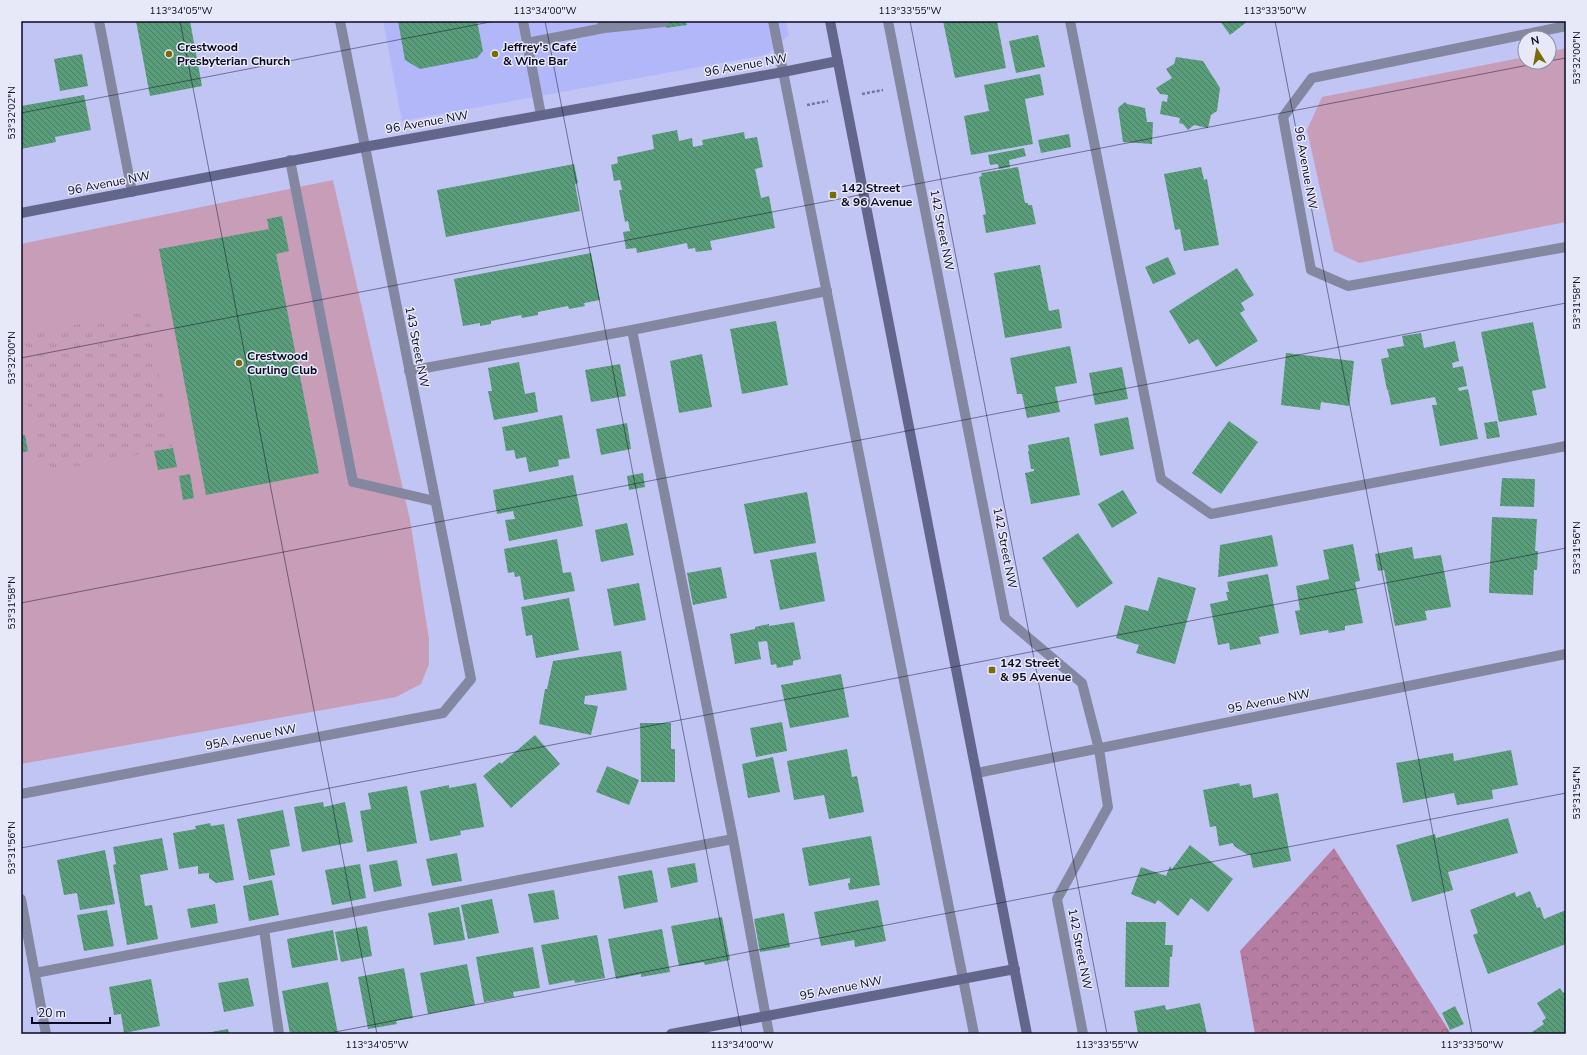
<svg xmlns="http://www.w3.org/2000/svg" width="1587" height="1055" viewBox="0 0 1587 1055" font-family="'Nunito Sans',sans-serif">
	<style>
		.built { fill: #b2b7fa }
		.grass { fill: #c89db8 }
		.forest { fill: url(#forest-crowns) }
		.park { fill: url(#park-tufts) }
		.building { fill: url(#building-back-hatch) }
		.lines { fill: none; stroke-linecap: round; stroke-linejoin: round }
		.path { stroke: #74759c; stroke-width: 2.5; stroke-dasharray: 3 2; stroke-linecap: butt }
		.lane { stroke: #8487a0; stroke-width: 10 }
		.street { stroke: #8487a0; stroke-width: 10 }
		.secondary { stroke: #63668b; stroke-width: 10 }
		.ticks { fill: none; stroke: #0b0924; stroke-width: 1; stroke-opacity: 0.45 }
		.poi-dot { fill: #796c06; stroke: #e7e9f9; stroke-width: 1.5 }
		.labels { text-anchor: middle; stroke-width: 3; stroke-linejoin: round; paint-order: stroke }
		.poi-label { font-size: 12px; font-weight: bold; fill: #0b0924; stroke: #e7e9f9; text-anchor: start }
		.street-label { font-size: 12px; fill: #0b0924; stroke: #e7e9f9 }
		.neatline { fill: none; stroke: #0b0924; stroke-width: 1.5 }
		.ticks-label { font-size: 10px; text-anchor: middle; fill: #0b0924 }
	</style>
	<defs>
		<pattern id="forest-crowns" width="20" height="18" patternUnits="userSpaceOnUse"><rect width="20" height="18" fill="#b67da2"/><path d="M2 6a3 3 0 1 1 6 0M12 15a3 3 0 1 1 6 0" fill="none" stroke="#926584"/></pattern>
		<pattern id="park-tufts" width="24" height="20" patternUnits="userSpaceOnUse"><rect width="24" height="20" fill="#c89db8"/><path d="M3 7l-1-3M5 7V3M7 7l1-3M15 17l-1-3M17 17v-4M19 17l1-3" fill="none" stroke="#aa869e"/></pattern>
		<pattern id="building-back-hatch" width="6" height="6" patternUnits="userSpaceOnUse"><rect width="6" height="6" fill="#5a9d7b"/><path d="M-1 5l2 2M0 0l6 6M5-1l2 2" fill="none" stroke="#497e65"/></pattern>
	</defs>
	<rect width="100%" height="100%" fill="#c1c5f4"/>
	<path class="built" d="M383,21H786L789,35L766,55L402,121Z"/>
	<path class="grass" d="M1566,48V222L1359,263L1334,251L1307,130L1322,97L1525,57V62H1549V52Z
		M333,180L410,520L429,639V664L421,684L396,697L21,764V244Z"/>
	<path class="forest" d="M1334,848L1451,1034H1255L1240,951Z"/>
	<path class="park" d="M147,311L173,448L41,473L21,368V335Z"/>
	<path class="building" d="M136,21H190L202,86L150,96Z
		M398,21H477L483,51L477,58L420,69L405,60Z
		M664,21H686L687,25L666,28Z
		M943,21H997L1006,68L955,78Z
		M1220,21H1248L1230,35Z
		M1038,35L1045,67L1016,73L1009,41Z
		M82,54L88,86L60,91L54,59Z
		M1176,57L1203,61L1220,88L1217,111L1211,115L1208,128L1194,125L1188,130L1183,124L1179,123L1180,118L1160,114L1162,101L1167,102L1168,95L1160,94L1156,88L1172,78L1166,69L1174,64Z
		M1040,74L1044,95L1025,99L1033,144L971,155L964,116L989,111L984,85Z
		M84,95L91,130L55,137L56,142L21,149V106Z
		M1125,102L1127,104L1145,108L1147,122H1153L1152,144L1123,142L1118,108Z
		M677,130L679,141L692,138L693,147L703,145L702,140L744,132L745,139L757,137L763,167L755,169L761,198L769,196L775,228L710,241L712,250L696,252L695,248L688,249L687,243L637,253L636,248L626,249L623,232L630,231L628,221L625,222L619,190H622L620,180L614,181L611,165L618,163L617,157L654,149L652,135Z
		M1069,134L1071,147L1041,153L1038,140Z
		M1024,148L1026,156L1009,160L1010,167L999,169L998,164L990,165L988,155Z
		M574,164L578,183L575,184L580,211L446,237L437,190Z
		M1018,167L1025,203H1028V205H1032L1036,224L986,233L983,215L986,214L979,177L982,176L981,173Z
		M1201,167L1204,180L1207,179L1219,245L1184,251L1180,229L1175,230L1164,174Z
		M282,216L289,251L276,254L319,473L206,495L159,249L269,229L267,219Z
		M591,253L600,300L584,303L585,306L569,309L568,306L538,312V315L522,318L521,315L491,321V324L480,326V323L463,326L454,279Z
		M1168,257L1176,274L1153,284L1145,267Z
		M1040,265L1049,311L1059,309L1062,328L1005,338L994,273Z
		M1237,268L1254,295L1241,303L1245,310L1240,313L1258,341L1216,367L1198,339L1189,344L1169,311Z
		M776,321L788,385L742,394L730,329Z
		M1533,322L1546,388L1532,391L1537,415L1499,422L1481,332Z
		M1421,333L1424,348L1455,341L1459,361L1452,363L1453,368L1463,366L1467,386L1458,388L1459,391L1468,389L1478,439L1440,446L1432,405H1437L1435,397L1391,405L1388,390H1387L1381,359L1389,357L1387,349L1404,346L1402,336Z
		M1070,346L1077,383L1055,387L1060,412L1027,418L1022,394H1017L1010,358Z
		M1286,353L1354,361L1349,406L1321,402L1320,410L1281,405Z
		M702,354L712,407L679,413L670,361Z
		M519,362L525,394L535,392L538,412L494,420L488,391H492L488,368Z
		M620,364L626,396L591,402L585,370Z
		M1122,367L1128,399L1095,405L1089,373Z
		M562,415L570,458L558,460L559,466L529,472L526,457L516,459L514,450L506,451L502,427Z
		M1128,417L1134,449L1100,456L1094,424Z
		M1229,421L1258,442L1221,494L1192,473Z
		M1497,421L1500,437L1487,439L1484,423Z
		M627,423L631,449L601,455L596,429Z
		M21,435H25L28,451L21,453Z
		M1069,437L1080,495L1031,504L1025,473L1034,471V469H1031L1028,451H1029L1028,445Z
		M173,448L177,467L158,470L154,451Z
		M643,473L645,487L629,490L627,476Z
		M190,474L194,498L183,500L179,476Z
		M573,475L583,526L509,541L505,520L515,519L513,511L497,514L493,490Z
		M1502,478L1535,479L1534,507L1500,506Z
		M1123,490L1137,513L1112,528L1098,504Z
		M807,492L816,543L754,554L744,504Z
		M1492,517L1537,519L1535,551H1538L1537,570H1534L1533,595L1489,593Z
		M627,523L634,555L601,562L595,530Z
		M1078,533L1113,583L1077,608L1042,558Z
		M1272,535L1278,566L1218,577L1220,545Z
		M557,539L563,573L571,572L575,591L524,600L520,576L515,577L514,572L508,573L504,549Z
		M1353,544L1360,581L1355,582L1363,623L1345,626V630L1329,633L1328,630L1300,635L1295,611L1300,610L1296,586L1329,579L1323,550Z
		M1412,547L1414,559L1441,555L1451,607L1425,611L1427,620L1395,626L1384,570L1378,571L1375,554Z
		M816,552L825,601L780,610L770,560Z
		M721,567L727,598L693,605L687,573Z
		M1268,574L1279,633L1259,637L1261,644L1230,650L1229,643L1218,645L1210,604L1228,600L1226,592H1229L1227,582Z
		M1158,577L1196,588L1175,664L1136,653L1139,645L1116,638L1125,605L1148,611Z
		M639,583L646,620L614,626L607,589Z
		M569,598L579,650L536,658L532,635L526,636L521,607Z
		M794,622L801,659L793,661V665L777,668L776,664L771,665L767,641L758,642L761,659L735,664L730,634L755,629V627L769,624V626Z
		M621,651L627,690L585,696L584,704L598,706L591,735L539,724L545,689H547L553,661Z
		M841,674L849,717L790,728L781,685Z
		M782,722L787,751L756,757L750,728Z
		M640,723H671V749H675V782H641Z
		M535,735L560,764L511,808L483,776L500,762L501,764Z
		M847,749L852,777L857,776L864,812L829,819L824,795L794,800L787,761Z
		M1511,750L1518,785L1492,790L1493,799L1457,805L1454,793L1403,803L1396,763L1453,753L1454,761Z
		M773,757L780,792L748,798L742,764Z
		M607,766L639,780L629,805L596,792Z
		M476,783L484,827L460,831L461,835L430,841L420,791L449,785V788Z
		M1239,783L1240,786L1251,784L1253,798L1278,793L1291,861L1253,868L1250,854L1248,855L1234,846L1233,843L1219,846L1216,826L1210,827L1203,790Z
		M407,786L417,843L367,852L360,811L371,809L368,793Z
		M323,802L324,807L345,802L353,842L302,852L294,807Z
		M283,810L290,846L270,850L275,875L249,880L237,819Z
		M1508,818L1518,853L1448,872L1453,890L1412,902L1396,845L1435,834L1436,838Z
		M210,823L211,826L224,824L234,880L216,883L209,878V873L198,874V866L179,869L173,833L196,829L195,826Z
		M871,836L880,885L849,890L848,883H850V878L809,886L802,848Z
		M162,838L168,870L140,875L145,906L152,905L158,939L127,945L113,865L116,864L113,847Z
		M1190,845L1233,879L1208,912L1191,898L1178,916L1158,900L1155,904L1131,894L1141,867L1166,876L1170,866L1172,869Z
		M105,850L115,904L80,910L77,893L64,895L57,860Z
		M457,853L462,881L432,886L426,859Z
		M397,860L402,886L374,892L369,865Z
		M695,863L698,882L671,888L667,868Z
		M360,864L366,898L332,905L325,870Z
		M652,870L658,902L624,909L618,876Z
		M272,880L279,915L249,921L243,886Z
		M554,890L559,919L534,923L528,894Z
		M1530,891L1537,908L1540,907L1544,919L1566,910V944L1488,974L1473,935L1478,933L1470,910L1515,892L1516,897Z
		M492,899L499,933L468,939L461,905Z
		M878,900L886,941L855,947L854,940L821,946L814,912Z
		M215,904L218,923L191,928L187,909Z
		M459,907L465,940L434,945L428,913Z
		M107,910L114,946L84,951L77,915Z
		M784,913L790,947L760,952L754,919Z
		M722,917L730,960L705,965L704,962L679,966L671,926Z
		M1126,922H1166L1165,945H1173L1172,957H1170L1169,987H1125Z
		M367,926L372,956L341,962L335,932Z
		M662,929L670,972L641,977V974L616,979L608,939Z
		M333,930L338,960L292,968L287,939Z
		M597,935L605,978L575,983L574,980L549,985L541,945Z
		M533,947L540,988L513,992L514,997L484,1002L476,957Z
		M467,964L475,1005L428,1014L420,973Z
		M404,968L413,1018L396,1021L397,1024L368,1029L358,977Z
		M248,978L254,1006L224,1012L218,983Z
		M151,979L160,1026L124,1033L121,1014L114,1015L109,987Z
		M328,982L338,1034H290L282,991Z
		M1560,988L1563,993L1566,991V1034H1529L1544,1024L1542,1021L1546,1018L1537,1003Z
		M1200,1003L1207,1034H1138L1134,1011L1165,1005L1166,1010Z
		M1455,1006L1464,1024L1450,1030L1442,1013Z
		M228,1029L229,1034H206V1033Z"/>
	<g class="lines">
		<path class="path" d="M862,94L883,90
			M807,105L828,101"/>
		<path class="lane" d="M99,21L132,192
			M523,21L541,115
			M1070,21L1161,479L1211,514L1566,446
			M604,28L664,22
			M527,43L604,28L602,21
			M290,160L353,482L435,501
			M409,371L632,330L827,291
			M733,839L769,1034
			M264,929L279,1034
			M35,973L733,839L632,330"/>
		<path class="street" d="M773,21L974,1034
			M888,21L1005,618L1082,683L1099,749L1108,807L1057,899L1083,1034
			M1566,26L1312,78L1283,117L1311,270L1348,286L1566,247
			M977,773L1566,654
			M21,794L443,713L471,679L340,21
			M21,899L46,1034"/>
		<path class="secondary" d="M830,21L1027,1034
			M21,213L364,147L783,72L838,61
			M671,1034L1015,969"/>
	</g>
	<path class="ticks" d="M180,21L377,1034M545,21L742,1034M910,21L1107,1034M1275,21L1472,1034M1549,61L1566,58M21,113L495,21M21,358L1544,62M21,603L1566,303M21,848L1566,548M325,1034L1566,793"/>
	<g class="poi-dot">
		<circle cx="169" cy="54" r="4"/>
		<circle cx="495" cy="54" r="4"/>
		<rect x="829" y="191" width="8" height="8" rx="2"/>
		<circle cx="239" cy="363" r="4"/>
		<rect x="988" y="666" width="8" height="8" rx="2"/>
	</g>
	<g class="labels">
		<g class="poi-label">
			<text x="177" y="51">Crestwood<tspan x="177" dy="14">Presbyterian Church</tspan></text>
			<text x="503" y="51">Jeffrey's Café<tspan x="503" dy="14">&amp; Wine Bar</tspan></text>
			<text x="841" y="192">142 Street<tspan x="841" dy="14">&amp; 96 Avenue</tspan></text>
			<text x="247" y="360">Crestwood<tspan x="247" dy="14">Curling Club</tspan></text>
			<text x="1000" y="667">142 Street<tspan x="1000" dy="14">&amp; 95 Avenue</tspan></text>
		</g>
		<g class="street-label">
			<text transform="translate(746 65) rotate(-10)" y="4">96 Avenue NW</text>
			<text transform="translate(427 122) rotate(-10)" y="4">96 Avenue NW</text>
			<text transform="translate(1306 168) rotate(80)" y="4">96 Avenue NW</text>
			<text transform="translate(109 183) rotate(-11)" y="4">96 Avenue NW</text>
			<text transform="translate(942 230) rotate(79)" y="4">142 Street NW</text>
			<text transform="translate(417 347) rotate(79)" y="4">143 Street NW</text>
			<text transform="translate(1005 548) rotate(79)" y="4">142 Street NW</text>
			<text transform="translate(1269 701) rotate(-11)" y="4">95 Avenue NW</text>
			<text transform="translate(251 737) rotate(-11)" y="4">95A Avenue NW</text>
			<text transform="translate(1080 949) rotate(79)" y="4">142 Street NW</text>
			<text transform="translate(841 988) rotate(-11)" y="4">95 Avenue NW</text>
		</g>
	</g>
	<rect width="1587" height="1055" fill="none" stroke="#e7e9f9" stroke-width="44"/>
	<g transform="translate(1537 50) rotate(349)"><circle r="19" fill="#e7e9f9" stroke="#8f8fa4"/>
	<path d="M0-3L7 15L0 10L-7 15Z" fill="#796c06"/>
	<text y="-6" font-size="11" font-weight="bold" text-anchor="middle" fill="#0b0924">N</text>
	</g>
	<path d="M32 1017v6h78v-6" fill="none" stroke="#0b0924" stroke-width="2"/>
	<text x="38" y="1017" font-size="12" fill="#0b0924" stroke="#e7e9f9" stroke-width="3" paint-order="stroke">20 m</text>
	<rect x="22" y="22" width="1543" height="1011" class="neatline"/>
	<g class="ticks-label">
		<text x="181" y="14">113°34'05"W</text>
		<text x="545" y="14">113°34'00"W</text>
		<text x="910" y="14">113°33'55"W</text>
		<text x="1275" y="14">113°33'50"W</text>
		<text transform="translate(1576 58) rotate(-90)" y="4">53°32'00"N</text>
		<text transform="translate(11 113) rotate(-90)" y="4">53°32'02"N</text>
		<text transform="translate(1576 303) rotate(-90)" y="4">53°31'58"N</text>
		<text transform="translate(11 358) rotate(-90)" y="4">53°32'00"N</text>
		<text transform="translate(1576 548) rotate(-90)" y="4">53°31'56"N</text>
		<text transform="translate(11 603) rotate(-90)" y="4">53°31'58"N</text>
		<text transform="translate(1576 793) rotate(-90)" y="4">53°31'54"N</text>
		<text transform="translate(11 848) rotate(-90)" y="4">53°31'56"N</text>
		<text x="377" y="1048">113°34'05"W</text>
		<text x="742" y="1048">113°34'00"W</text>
		<text x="1107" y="1048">113°33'55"W</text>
		<text x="1472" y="1048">113°33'50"W</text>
	</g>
</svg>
